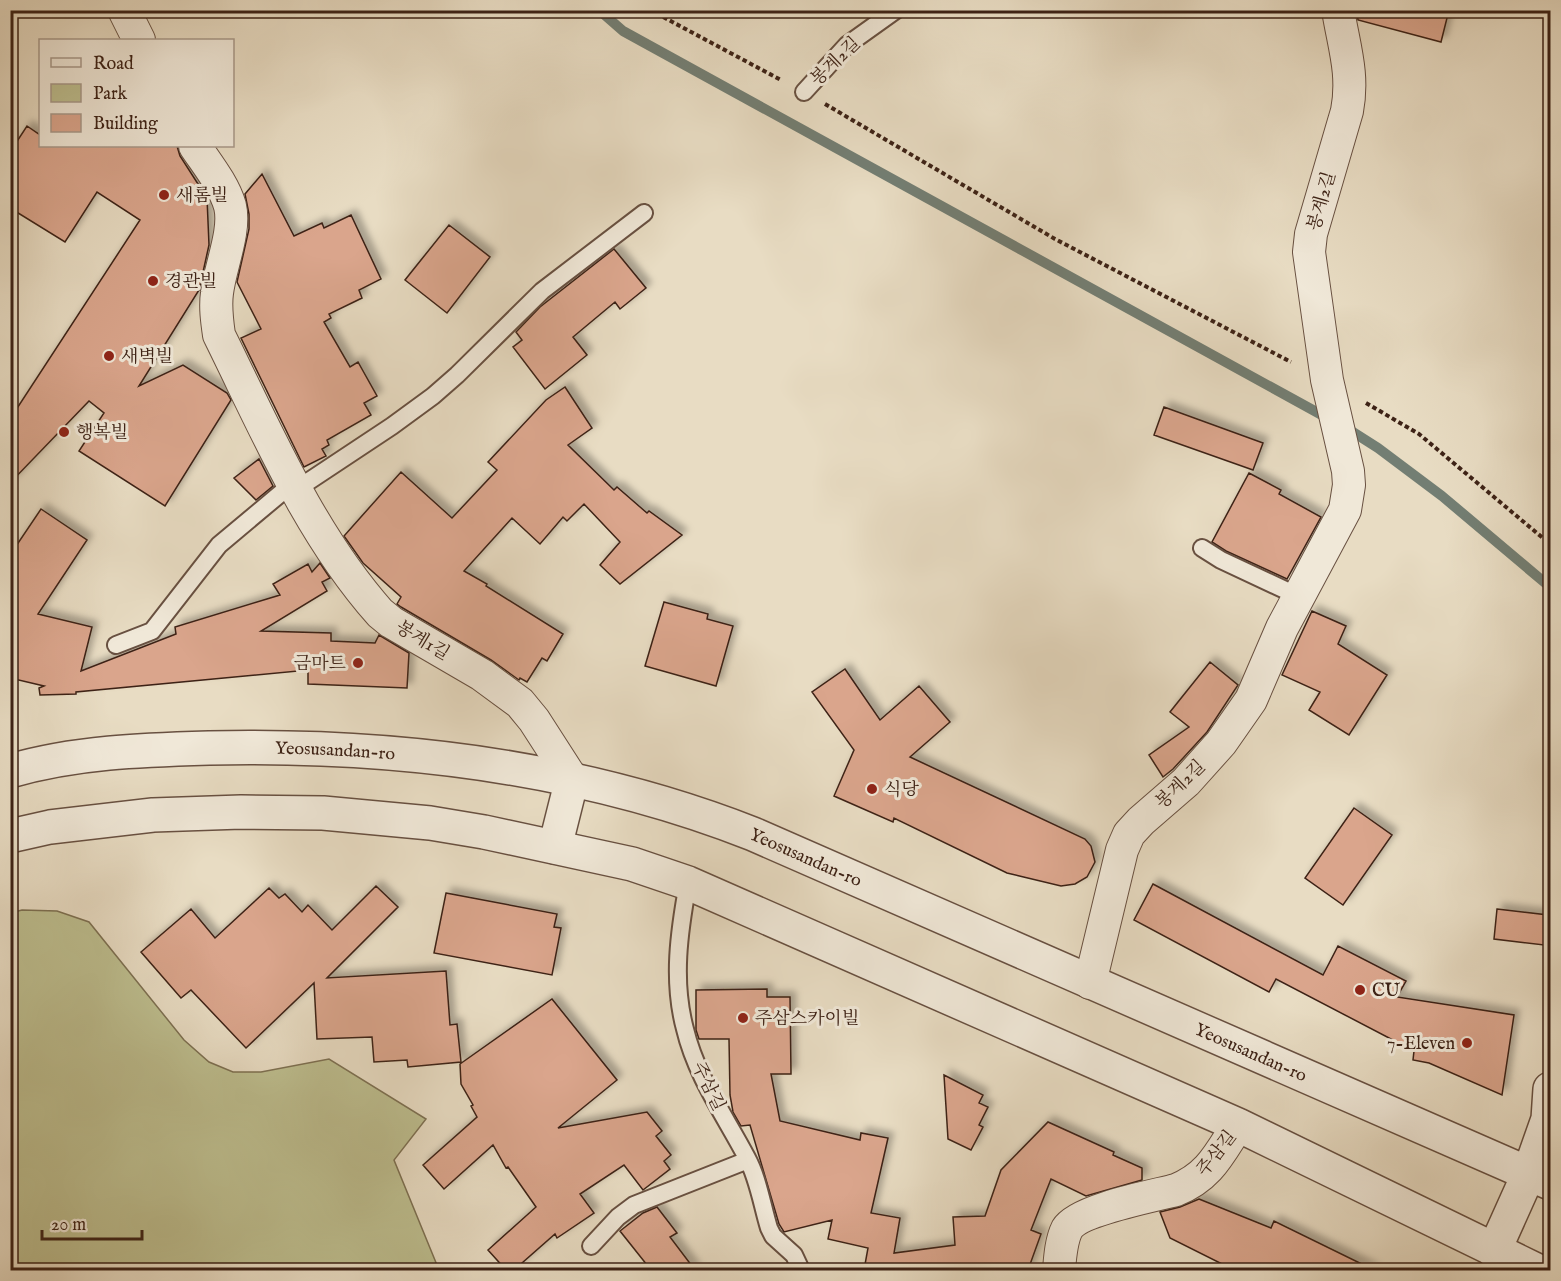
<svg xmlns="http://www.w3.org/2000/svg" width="1561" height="1281" viewBox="0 0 1561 1281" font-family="'IM FELL English','Noto Serif KR',serif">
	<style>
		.green { fill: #bdbe8f; stroke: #7d7052; stroke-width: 1.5 }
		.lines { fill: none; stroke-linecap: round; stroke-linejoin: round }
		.stream { stroke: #737e73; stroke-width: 10 }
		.building { fill: #daa58c; stroke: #3d2216; stroke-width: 1.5; filter: url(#shadow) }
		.service-casing { stroke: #685041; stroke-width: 20 }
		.minor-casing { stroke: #685041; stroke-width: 34 }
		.tertiary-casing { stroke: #685041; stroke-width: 36 }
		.path { stroke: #3d2216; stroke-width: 4; stroke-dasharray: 4.5 3; stroke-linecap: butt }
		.service { stroke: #f0e8d8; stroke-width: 16 }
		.minor { stroke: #f0e8d8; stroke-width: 32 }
		.tertiary { stroke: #f0e8d8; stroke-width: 33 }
		.poi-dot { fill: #8f2418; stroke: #f0e8d8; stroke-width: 2 }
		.labels { text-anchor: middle; stroke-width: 6; stroke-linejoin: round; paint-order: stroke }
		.street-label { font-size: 18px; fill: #3d2216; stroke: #f0e8d8 }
		.poi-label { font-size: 18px; fill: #3d2216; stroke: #f0e8d8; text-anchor: start }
	</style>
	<defs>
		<filter id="shadow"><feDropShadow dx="5.5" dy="-5.5" stdDeviation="3" flood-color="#0004"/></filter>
	</defs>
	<rect width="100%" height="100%" fill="#e8dcc3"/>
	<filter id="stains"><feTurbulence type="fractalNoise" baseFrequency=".00333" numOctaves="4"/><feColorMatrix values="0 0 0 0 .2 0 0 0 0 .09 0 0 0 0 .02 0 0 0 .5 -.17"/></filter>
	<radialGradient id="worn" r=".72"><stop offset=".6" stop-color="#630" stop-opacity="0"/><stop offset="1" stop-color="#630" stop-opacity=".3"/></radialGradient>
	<path class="green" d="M22,910L57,911L89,922L184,1040L209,1062L233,1072H261L329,1059L426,1119L394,1160L439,1270H11L10,913Z"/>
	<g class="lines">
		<path class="stream" d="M599,10L623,31L1331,420
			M1345,427L1378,448L1442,496L1550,587"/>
	</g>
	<path class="building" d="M1357,10H1449L1441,42L1358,20Z
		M27,126L40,135V146H177L180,156L207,198L209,245L199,290L139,386L183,365L227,393L231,400L165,506L79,451L104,413L89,401L10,483V419L140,220L97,192L65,242L10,208V152Z
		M262,174L294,236L322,223L324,228L351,215L381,279L359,290L362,298L329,314L331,318L324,322L350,367L358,362L377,396L364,403L371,415L327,440L329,445L322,449L326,456L304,467L241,338L261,329L237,282L249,229V214L245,194Z
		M449,225L490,257L447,313L405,280Z
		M614,249L646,288L620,309L615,302L573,337L587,355L545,389L513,347L522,340L516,332L540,307Z
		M565,387L592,428L568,445L614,490L617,487L647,513L649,511L682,535L620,584L600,565L620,542L584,504L567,521L563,517L540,544L512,518L464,571L487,584L486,586L563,634L547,661L542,658L527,682L520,678L519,680L491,660L401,607L397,604L401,597L363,563L344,536L401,472L452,518L497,470L488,462L546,400Z
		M1164,407L1263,443L1253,470L1154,435Z
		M259,459L273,486L256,500L234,478Z
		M1249,473L1281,490L1279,494L1321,517L1287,579L1226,551L1212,542Z
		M41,509L87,540L38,614L92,627L81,671L176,634L175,627L280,595L273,584L308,564L312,572L320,563L330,578L322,582L327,591L261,631L331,633V641L375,643L379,635L409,653L407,688L308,684V670L76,692V694L40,695L39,688L44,686L10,678V555Z
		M664,602L708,614L707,619L733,626L716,686L645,666Z
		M1312,611L1346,626L1338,644L1387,675L1349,735L1309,710L1320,692L1282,675Z
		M1210,662L1238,685L1207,732L1173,769L1163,777L1149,755L1189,727L1170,712Z
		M845,669L880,720L919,686L950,722L910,757L1085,839L1091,846L1095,862L1087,877L1075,884L1061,886L1007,873L894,818L893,822L834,796L854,750L812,692Z
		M1354,808L1392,835L1343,905L1305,878Z
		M1153,884L1323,975L1338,946L1406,981L1397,997L1514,1015L1502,1095L1429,1063L1413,1060L1414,1051L1276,979L1269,992L1134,920Z
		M376,886L398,907L327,978L446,971L450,1025L457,1024L461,1062L408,1067L407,1060L374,1062L372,1037L317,1039L314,983L246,1048L191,990L181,998L141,952L191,909L215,938L269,888L279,898L285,894L302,912L308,905L332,930Z
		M446,893L557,914L554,927L561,928L552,975L434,953Z
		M1497,909L1548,915L1544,945L1494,939Z
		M767,989V997H790L791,1074H771L780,1121L860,1140L861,1133L888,1138L871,1213L900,1218L894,1253L955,1245L953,1217L985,1216L1001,1170L1048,1122L1114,1152L1113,1155L1142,1168V1180L1086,1196L1051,1179L1031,1230L1041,1234L1028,1270H864L868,1248L828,1239L832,1220L784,1232L779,1224L750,1125L741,1126L733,1112L730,1095L729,1039H699L696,1030V990Z
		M552,999L617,1080L558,1128L647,1112L662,1131L656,1136L671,1155L664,1161L670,1169L643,1190L624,1165L580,1194L594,1213L557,1238L555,1234L514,1270H506L488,1250L536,1207L508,1167L506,1168L493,1145L444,1189L423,1165L477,1117L471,1106L473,1105L461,1084L460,1064Z
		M944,1075L983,1095L979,1103L988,1107L979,1125L983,1127L971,1150L948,1139Z
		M1199,1199L1271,1228L1274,1221L1374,1270H1234L1170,1238L1160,1212L1180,1207Z
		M657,1207L677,1233L670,1237L695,1270H651L620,1231L643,1213Z"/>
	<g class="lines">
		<defs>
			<path id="service" d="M804,92L847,45L896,10
				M297,489L392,426L433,396L457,375L542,291L644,213
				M1202,548L1221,560L1298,596
				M116,645L152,631L219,545L293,483
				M688,883C679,932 672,981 685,1029C696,1076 725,1116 747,1158C758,1178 762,1205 769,1228L773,1236L794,1255L801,1270
				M591,1246L618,1217L634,1205L748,1160"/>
			<path id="minor" d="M124,10L139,40
				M195,146C207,164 224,185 230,206C236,231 220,267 217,293C215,307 217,321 219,335C266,430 309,533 380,613L391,622L482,675L520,703L534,720L572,779
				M1090,983L1122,850L1129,834L1141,821L1186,782L1221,743L1251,700L1282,628L1345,510L1349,485L1348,471L1327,380L1309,252L1311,234L1347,111C1354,74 1344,47 1338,10
				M1059,1270C1060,1258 1061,1241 1067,1229C1078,1210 1153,1196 1176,1190C1210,1176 1219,1154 1238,1125"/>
			<g id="tertiary">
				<path id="s1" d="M10,771C75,752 142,750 209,748C394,744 580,766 753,834L1550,1183"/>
				<path d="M10,836L50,827L153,815L241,812L323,813L430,823L484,832L632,864L688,883L1238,1125L1536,1270"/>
				<path d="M555,847L572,779"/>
				<path d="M1494,1251L1529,1173L1548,1119L1550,1089"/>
			</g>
		</defs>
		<use href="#service" class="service-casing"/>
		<use href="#minor" class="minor-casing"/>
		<use href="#tertiary" class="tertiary-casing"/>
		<path class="path" d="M650,10L781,80
			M825,104L1055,239L1291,362
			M1366,403L1419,434L1550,544"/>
		<use href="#service" class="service"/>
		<use href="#minor" class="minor"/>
		<use href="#tertiary" class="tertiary"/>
	</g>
	<g class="poi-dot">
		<circle cx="164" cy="195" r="6"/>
		<circle cx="153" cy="281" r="6"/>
		<circle cx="109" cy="356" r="6"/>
		<circle cx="64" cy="432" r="6"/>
		<circle cx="358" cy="663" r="6"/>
		<circle cx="872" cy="789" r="6"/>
		<circle cx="1360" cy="990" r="6"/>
		<circle cx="743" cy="1018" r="6"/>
		<circle cx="1467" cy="1043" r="6"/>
	</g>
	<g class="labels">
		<g class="street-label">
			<text transform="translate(835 61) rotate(-44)" y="6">봉계2길</text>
			<text transform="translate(1321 201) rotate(-74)" y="6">봉계2길</text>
			<text transform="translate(423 640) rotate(31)" y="6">봉계1길</text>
			<text dy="6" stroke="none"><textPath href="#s1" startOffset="327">Yeosusandan-ro</textPath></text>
			<text transform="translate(1180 784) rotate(-44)" y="6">봉계2길</text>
			<text dy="6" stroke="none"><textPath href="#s1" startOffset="813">Yeosusandan-ro</textPath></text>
			<text dy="6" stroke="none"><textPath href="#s1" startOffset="1299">Yeosusandan-ro</textPath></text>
			<text transform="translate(709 1086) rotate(64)" y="6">주삼길</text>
			<text transform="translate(1216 1153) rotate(-52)" y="6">주삼길</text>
		</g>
		<g class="poi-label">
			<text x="176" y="201">새롬빌</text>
			<text x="165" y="287">경관빌</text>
			<text x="121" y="362">새벽빌</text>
			<text x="76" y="438">행복빌</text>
			<text x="346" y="669" text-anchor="end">금마트</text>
			<text x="884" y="795">식당</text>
			<text x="1372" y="996">CU</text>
			<text x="755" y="1024">주삼스카이빌</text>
			<text x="1455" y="1049" text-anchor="end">7-Eleven</text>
		</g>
	</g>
	<rect width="1561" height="1281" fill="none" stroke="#e8dcc3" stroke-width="36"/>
	<rect x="12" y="12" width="1537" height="1257" fill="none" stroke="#3d2216" stroke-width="3"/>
	<rect x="18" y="18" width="1525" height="1245" fill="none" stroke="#3d2216" stroke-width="1.5"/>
	<rect x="39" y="39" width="195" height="108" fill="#f0e8d8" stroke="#a8998a" stroke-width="1.5"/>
	<rect x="51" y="58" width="30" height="9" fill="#f0e8d8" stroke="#a8998a" stroke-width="1.5"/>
	<text x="93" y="69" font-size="18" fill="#3d2216">Road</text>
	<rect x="51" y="84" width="30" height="18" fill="#bdbe8f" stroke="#a8998a" stroke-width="1.5"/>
	<text x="93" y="99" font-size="18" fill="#3d2216">Park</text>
	<rect x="51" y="114" width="30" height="18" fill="#daa58c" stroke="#a8998a" stroke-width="1.5"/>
	<text x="93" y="129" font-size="18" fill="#3d2216">Building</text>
	<path d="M42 1230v9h100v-9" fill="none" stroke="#3d2216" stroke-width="3"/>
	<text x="51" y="1230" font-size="18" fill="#3d2216" stroke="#f0e8d8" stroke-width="4.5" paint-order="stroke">20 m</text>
	<rect width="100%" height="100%" filter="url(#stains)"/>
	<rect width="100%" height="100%" fill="url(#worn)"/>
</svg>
